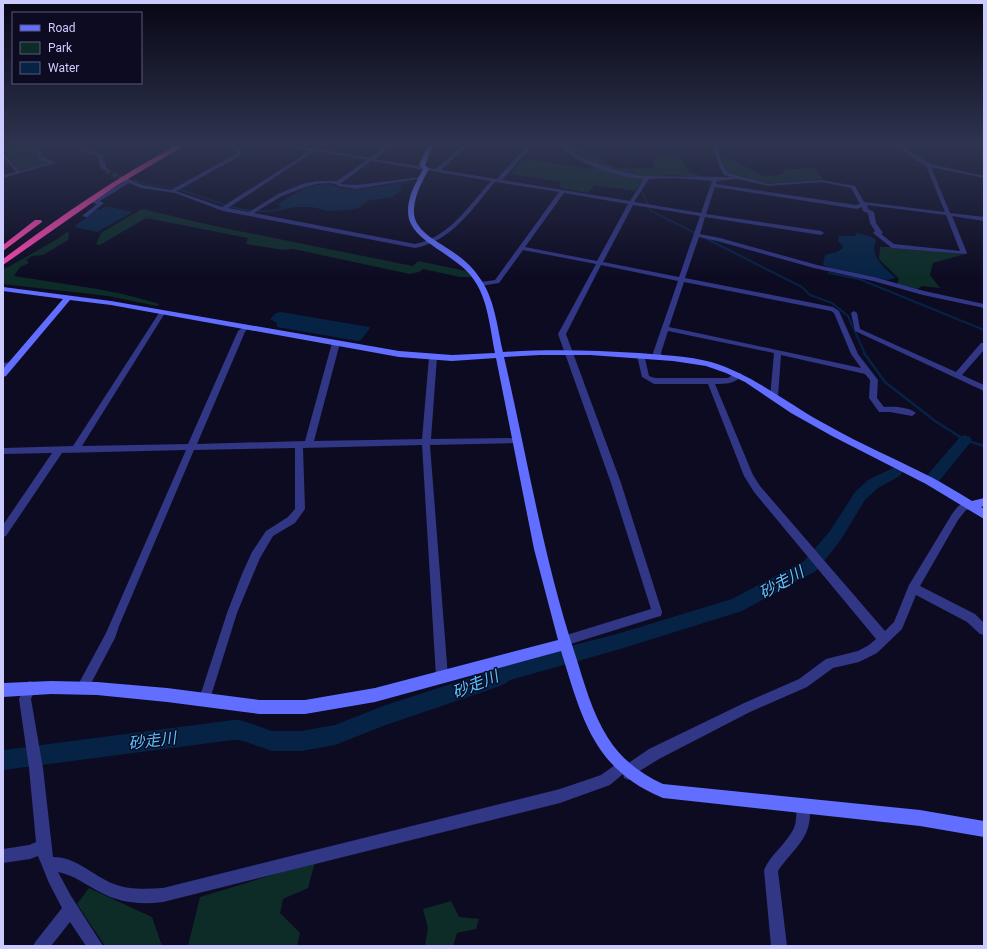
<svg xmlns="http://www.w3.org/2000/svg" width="987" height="949" viewBox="0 0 987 949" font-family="Roboto,'Noto Sans JP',sans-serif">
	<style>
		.green { fill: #0d2c28 }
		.water { fill: #062345 }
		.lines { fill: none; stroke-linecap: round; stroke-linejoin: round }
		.stream-far2 { stroke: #062345; stroke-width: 1.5 }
		.stream-far1 { stroke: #062345; stroke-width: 2 }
		.stream { stroke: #062345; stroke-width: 2.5 }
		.river { fill: #062345; fill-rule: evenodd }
		.street-tunnel { stroke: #292843; stroke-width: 5; stroke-dasharray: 5 2.5; stroke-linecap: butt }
		.street { fill: #313685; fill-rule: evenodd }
		.secondary { fill: #626eff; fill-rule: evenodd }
		.highway { fill: #ff46b1; fill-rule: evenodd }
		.labels { text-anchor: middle; stroke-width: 3; stroke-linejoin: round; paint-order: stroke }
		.near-water-label { font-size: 16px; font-style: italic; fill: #59c3ff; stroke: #0c0b22 }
	</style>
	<rect width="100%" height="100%" fill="#0c0b22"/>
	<path class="green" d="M562,144H568C575,152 583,149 593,152C600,154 601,161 607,164C619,171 640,168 653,168L655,154L678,155L689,172L704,177L671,175L647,177L635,191L594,185L588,193L560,188L561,182L510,174L524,159L592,169L597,165L578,156Z
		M26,145L38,148V157L53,162L20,171L4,150Z
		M721,158L733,160L763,176L782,175L786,169H799L813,167L823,179C792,182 756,189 727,172Z
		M142,209L219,227L413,266L418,261L466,271L472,277H460L423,269L419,272L410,274L293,249L283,250L246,244L248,238L146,218L100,245L96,244L101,233Z
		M69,231L68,240L43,255L32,256L26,260L29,263L20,267L14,276L97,289L123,294L160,304L157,306L108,296L3,284V269L10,266L54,241Z
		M880,247H891L965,254L933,263L930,275L940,288L922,286L917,289L897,284L899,279L879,259Z
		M315,862L308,888L283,899L280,913L300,933L297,946H188L200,897Z
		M89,888L152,917L162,946H105L77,904Z
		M451,901L459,917L479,919L476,929L457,933L453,946H425L428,928L423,909Z"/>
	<path class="water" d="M407,181L409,182L400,185L402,190L392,197L367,201L360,207L350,210L327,211L312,207H295L282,210L280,209L282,208L279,206V204L281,202C294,194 307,186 323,184C331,183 338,188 346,189C366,190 387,185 407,181Z
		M106,206L133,212L97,232L74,227L97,209L100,210Z
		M856,233L870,236L876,240C869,257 885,268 896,278L887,280L831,268L823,265L825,255L837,252L843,248L842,245L838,241L839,236H855Z
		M281,312L369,327L370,328L361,340L358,341L277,327V323L270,319L276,313Z"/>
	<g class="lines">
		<path class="stream-far2" d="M85,144L86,149L103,156L105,165
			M620,144L651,211L697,234
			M238,156L260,144
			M135,180C146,187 161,185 174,188C212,198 241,218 283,209
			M179,190L206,174"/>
		<path class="stream-far1" d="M705,238L802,287L810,295L832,303L848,316L865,354
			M829,273L859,279L984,330"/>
		<path class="stream" d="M864,353L885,382L935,421L965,440L984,446"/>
		<path class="river" d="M965,435L970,437L972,440L970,443L939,481L934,482L929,481L927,477L929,473L960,437Z
			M895,467L900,468L902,472L900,476L878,488L865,500L840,541L816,571L742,611L617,650L510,680L506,683L500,686L383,726L335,745L301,751H272L240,740H233L3,770V750L233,720H240L272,731H301L335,725L383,706L494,670L498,666L504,663L617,634L732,599L804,561L830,531L855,492L868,480Z"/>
		<path class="street-tunnel" d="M106,170L120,178L125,179"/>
		<path class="street" d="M23,144H31L41,147V156L56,163L3,178V175L16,172L3,157V153L20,171L49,163L37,158V149Z
			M80,144H84L85,149L101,154L108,171L101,169L97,156L81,151Z
			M227,144H232L240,150V156L176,191L222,207L310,151L276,144H287L313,148L320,144H325L318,149L370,158L389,144H394L375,159L436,169L464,144H469L441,170L497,179L529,144H534L502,180L630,201L644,179C618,177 576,165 559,144H564L577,155L589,161L616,170L639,176L731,177L724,175L718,163L713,144H717L722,163L728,173L768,184L822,180L855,186L864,202L945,212L926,166L892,144H898L930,164L984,176V178L931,167L950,213L984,217V221L952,216L967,253L966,254L892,248L873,233L875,231L870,223L868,213L863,211L862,207L857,209L715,187L706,214L821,231L824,233L821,235L705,217L700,234L720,238L817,265L874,277L924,291L984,304V308L923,295L873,281L814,268L717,241L699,237L685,278L833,307L839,311L858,354L878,380L877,398L884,407C892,406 910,407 916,413L912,416L890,412H879L869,398L870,380L865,374L781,355L778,397L774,400L770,397L774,353L668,331L661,353L662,357L661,359H655L653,353L678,281L601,265L566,334L621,483L662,612L661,616L657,617L564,646L560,645L558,641L560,637L651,609L611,483L558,334L596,264L523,250L499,283L481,286L478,284L481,282L495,280L559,192L495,182C472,209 452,241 415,248L223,211L175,193L141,188L129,183L100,201L104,203L87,217L82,216L97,204L93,203V201L125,181L123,179V178H127L142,185L171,190L236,154V151ZM315,151L367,160L337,181H316L302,184L278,194L249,212L228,208ZM371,161L491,181C469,205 449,238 415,244L254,213L282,196L306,187L316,184L328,183L336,184L338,186L356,189L423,178L421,177L356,185L340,184ZM677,178L712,181L701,213L634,202L649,179ZM738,179L768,186L822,182L851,188L860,204L856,205L716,184L717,181ZM564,193L628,204L597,261L525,247ZM633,205L700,216L679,277L603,262ZM867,205L946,215L960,251L894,244L881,234L883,233L876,223L874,212L868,209ZM684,282L831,311L834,313L851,354L861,368L669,327Z
			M162,311L165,313L82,446L188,444L238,331L246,325L249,327L245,332L197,444L305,441L332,343L336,341L340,343L314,441L422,439L429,357L433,355L437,357L431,439L521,438L522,440L518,443L430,445L448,677L446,681L442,683L438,681L436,677L422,445L303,448L305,509L295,523L273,536L260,558L237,613L211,696L207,704L203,706L199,704L197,700L202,690L227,613L242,574L252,552L266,531L288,517L295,509V448L194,450L119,626L115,638L87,691L83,693L79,691L77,687L79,683L106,633L186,450L62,453L6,536L3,537V525L52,453L3,454V448L73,446L159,313Z
			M854,311L857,313L860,329L956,372L981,343H984V350L962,375L984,385V391L855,331L851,313Z
			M638,354H644L649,376L655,378H728L735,373H741L742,375C735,384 726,384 715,384L753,475L760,486L885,631L894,622L909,585L952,514C957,507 964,499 974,502L976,505L974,508L966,510L958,520L920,586L975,614L984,623V635L980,634L967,622L916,595L902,629L877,653L859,662L833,668L807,687L750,712L659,759L638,772L634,778L629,780L624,778L623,774L610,785L560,803L163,902C141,905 120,903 100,892C86,885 74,875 58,872L71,896L103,946H86L70,922L51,946H33L36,941L62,908L49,883L38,856L30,859L3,863V849L29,845L36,842L29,768L19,699L26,683L30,681L34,683L36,687L31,699L43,768L53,857C77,857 93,876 114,884C129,890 147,889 163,888L560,789L601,775L622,760L627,764L649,749L742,704L799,679L826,659L858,651L869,645L876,639L754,492L744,476L708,384H654L642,377L637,356Z
			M11,362L15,364L14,366L3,367V363Z
			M803,800L808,802C810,807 810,810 810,814C810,840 791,851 778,871L787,946H771L764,870C771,854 785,845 793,830C798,821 795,811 798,802Z"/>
		<path class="secondary" d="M431,144H436L431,150L425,165L429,169C422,182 415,194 414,209C412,230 436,240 450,250C461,257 472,266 479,277C495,298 497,327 503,352C549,349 593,350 639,353C663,355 688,356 711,362C754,375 788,404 827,425C862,445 898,460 933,478C946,485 959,493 972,501L984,498V506L981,507L984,509V519L926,484L832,436L791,413L745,382L726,373L706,366L673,361L590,355H540L504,357C527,456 543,557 575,654C584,682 592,713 608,738C621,759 641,774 663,784L920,810L984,821V837L920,826L663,798C593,769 582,718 561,651L375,702L305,714H259L167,702L97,695L51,694L3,697V683L51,681L97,682L167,688L259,700H305L375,688L558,640L534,549L496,358L452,361L399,357L111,305L70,300L6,376L3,377V369L63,299L3,291V287L111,301L399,351L452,355L495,353C490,328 488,300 474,280C459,257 420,244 411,224C406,214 408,203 411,194C414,185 419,177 423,169L419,165L426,150Z"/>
		<path class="highway" d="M179,144H187L116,186L3,265V259C59,217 117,177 179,144Z
			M35,220H41L42,222L3,251V245Z"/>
	</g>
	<linearGradient id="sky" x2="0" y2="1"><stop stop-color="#070613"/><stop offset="0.52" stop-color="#2e344f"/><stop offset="1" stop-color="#2e344f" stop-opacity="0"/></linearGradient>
	<rect width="987" height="277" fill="url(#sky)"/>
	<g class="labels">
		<g class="near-water-label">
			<text transform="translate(781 582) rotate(-29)" y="6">砂走川</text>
			<text transform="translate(475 684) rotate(-22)" y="6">砂走川</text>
			<text transform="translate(152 740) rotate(-7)" y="6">砂走川</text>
		</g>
	</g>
	<rect width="987" height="949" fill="none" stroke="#cccbff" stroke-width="8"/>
	<rect x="12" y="12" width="130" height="72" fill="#0c0b22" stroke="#59587a"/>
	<rect x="20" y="25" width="20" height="6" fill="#626eff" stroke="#59587a"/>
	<text x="48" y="32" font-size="12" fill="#cccbff">Road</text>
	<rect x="20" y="42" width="20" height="12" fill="#0d2c28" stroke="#59587a"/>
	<text x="48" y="52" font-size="12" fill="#cccbff">Park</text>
	<rect x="20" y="62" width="20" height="12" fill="#062345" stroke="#59587a"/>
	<text x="48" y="72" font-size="12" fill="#cccbff">Water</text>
</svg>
